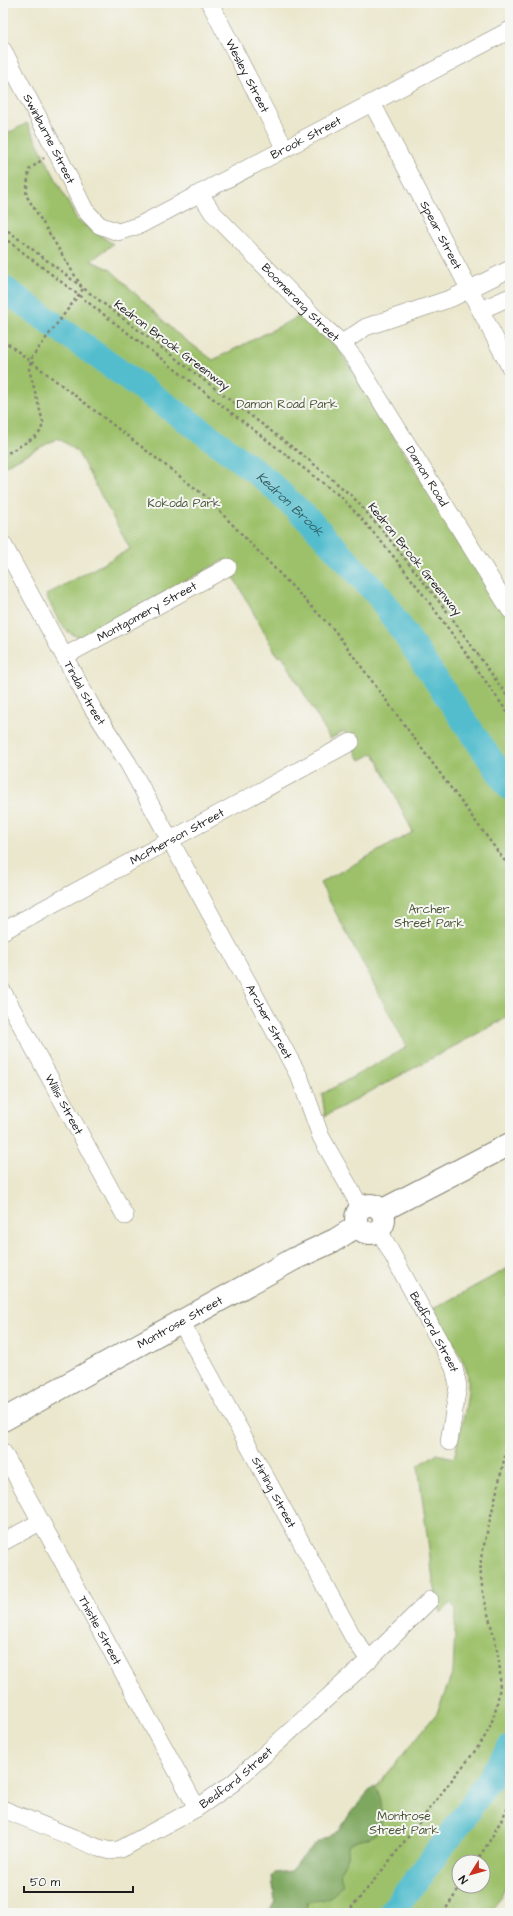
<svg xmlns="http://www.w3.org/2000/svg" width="513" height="1916" viewBox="0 0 513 1916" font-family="'Architects Daughter',sans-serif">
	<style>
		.green { fill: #9dc16b; stroke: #5c6e44; fill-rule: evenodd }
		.forest { fill: #7ea75f; stroke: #4d623e }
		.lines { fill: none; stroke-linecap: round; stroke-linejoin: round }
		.river { stroke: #52bdce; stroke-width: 26 }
		.street-casing { stroke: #848274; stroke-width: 18 }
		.secondary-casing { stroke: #848274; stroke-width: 24 }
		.path { stroke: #848274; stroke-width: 2.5; stroke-dasharray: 3 3; stroke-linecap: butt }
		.street { stroke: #fff; stroke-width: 17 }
		.secondary { stroke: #fff; stroke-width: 22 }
		.labels { text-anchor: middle; stroke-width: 4; stroke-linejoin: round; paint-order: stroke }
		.street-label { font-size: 12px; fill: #1c1c1c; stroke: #f6f6f2 }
		.park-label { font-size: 12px; fill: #495638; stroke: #f6f6f2 }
		.water-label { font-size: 13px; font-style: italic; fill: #325c63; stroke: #f6f6f2 }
	</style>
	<rect width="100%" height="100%" fill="#f6f6f2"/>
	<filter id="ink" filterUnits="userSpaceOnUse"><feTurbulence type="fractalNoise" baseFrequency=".025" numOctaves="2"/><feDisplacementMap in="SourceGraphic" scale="8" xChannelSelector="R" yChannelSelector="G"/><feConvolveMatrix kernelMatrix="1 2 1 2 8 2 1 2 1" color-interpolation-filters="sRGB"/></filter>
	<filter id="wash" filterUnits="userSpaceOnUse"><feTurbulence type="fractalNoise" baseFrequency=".012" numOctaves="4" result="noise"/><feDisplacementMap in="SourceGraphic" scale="16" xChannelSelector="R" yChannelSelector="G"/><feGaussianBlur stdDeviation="0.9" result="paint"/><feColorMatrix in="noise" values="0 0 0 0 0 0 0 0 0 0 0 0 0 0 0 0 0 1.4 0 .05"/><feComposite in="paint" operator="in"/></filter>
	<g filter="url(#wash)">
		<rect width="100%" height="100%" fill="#ebe7cd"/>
		<path class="green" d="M27,123L77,220L113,244L91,261L110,269L175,332L213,360L302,315L338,348L510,621V1016L325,1116L322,1094L407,1047L320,883L413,832L374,753L360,760L344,731L330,739L282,655L278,657L224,560L83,637C62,637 54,610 46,595L130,549L77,451L58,438L3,467V136Z
			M510,1267V1880L491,1913H281L374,1790L437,1713L453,1672L456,1609L451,1603L441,1613L433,1580L418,1466L436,1454L454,1458C459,1435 472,1394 467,1372C463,1357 442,1324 433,1309ZM459,1862H483V1886H459Z"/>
		<path class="forest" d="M374,1787C384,1793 384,1827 376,1834C368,1841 355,1839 348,1846C348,1849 349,1854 348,1856C346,1867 336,1867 343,1884C332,1898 328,1900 310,1901L307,1904L306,1913H269L275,1901L272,1877L275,1873L290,1871L315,1844L339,1831L351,1812L369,1791Z"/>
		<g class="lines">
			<g class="river">
				<path id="s1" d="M3,288L206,434L265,479L314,525L379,596L510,788"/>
				<path d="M391,1913L457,1827L510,1748"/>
			</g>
		</g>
	</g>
	<g filter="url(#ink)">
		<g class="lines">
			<defs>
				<g id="street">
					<path id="s2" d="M210,3L285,149"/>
					<path id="s3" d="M3,50L55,149L85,210L99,225L118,232L140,225L510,30"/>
					<path id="s4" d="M372,103L510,367"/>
					<path id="s5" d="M200,193L212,212L325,328L342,343L366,327L452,298L510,269"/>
					<path d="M481,310L510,297"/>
					<path id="s6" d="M342,343L354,358L510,610"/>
					<path id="s7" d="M3,544L93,709L128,763L300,1078L321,1137L361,1208"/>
					<path id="s8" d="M65,656L228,567"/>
					<path id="s9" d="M3,931L351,742"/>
					<path id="s10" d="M3,992L125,1216"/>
					<path id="s11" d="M379,1230L454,1368L458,1386L449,1442"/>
					<path id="s12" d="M181,1322L353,1637L369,1660"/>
					<path id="s13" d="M3,1452L197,1808"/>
					<path d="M3,1542L40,1522"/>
					<path id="s14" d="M3,1809L99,1848L111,1851L121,1849L197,1808L233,1783L369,1660L430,1600"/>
				</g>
				<g id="secondary">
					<circle cx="370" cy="1219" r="14"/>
					<path d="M381,1211L510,1144"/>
					<path id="s15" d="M3,1420L294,1259L335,1240L357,1226"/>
				</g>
			</defs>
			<use href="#street" class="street-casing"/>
			<use href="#secondary" class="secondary-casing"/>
			<path class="path" d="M3,227L309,460L353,497L386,535L449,614L510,700
				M3,237L341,497C405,563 457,641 510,716
				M3,340L204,495L335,631L510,868
				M3,456L35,437L41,431L43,422L29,369L32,357L83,289L26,195L29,170L44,158
				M476,1862L489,1842L510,1804
				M347,1913C382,1872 414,1829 447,1786C460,1769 476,1752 487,1733C494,1719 499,1698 500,1683C502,1640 477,1601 481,1558L510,1435
				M443,1913L461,1886"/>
			<use href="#street" class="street"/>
			<use href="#secondary" class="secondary"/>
		</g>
	</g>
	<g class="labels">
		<g class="street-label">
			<text dy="4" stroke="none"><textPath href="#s2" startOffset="82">Wesley Street</textPath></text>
			<text dy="4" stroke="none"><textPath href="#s3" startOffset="431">Brook Street</textPath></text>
			<text dy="4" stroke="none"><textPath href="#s3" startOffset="100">Swinburne Street</textPath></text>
			<text dy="4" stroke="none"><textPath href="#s4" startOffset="149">Spear Street</textPath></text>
			<text dy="4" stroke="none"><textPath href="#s5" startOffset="149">Boomerang Street</textPath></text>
			<text transform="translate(172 345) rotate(37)" y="4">Kedron Brook Greenway</text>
			<text dy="4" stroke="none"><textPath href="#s6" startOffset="158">Damon Road</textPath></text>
			<text transform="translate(415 559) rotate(51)" y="4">Kedron Brook Greenway</text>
			<text dy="4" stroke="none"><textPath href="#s8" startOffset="93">Montgomery Street</textPath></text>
			<text dy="4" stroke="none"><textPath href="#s7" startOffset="170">Tindal Street</textPath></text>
			<text dy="4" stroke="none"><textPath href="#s9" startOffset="198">McPherson Street</textPath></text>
			<text dy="4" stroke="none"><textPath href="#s7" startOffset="547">Archer Street</textPath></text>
			<text dy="4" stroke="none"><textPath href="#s10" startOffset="128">Willis Street</textPath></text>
			<text dy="4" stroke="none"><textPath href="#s15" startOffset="202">Montrose Street</textPath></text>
			<text dy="4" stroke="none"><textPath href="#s11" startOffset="116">Bedford Street</textPath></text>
			<text dy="4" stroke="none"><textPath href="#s12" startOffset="194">Stirling Street</textPath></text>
			<text dy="4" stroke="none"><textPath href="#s13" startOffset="203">Thistle Street</textPath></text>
			<text dy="4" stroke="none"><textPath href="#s14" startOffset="262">Bedford Street</textPath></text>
		</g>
		<g class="park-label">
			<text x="287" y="408">Damon Road Park</text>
			<text x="184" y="507">Kokoda Park</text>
			<text x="429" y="913">Archer<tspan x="429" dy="14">Street Park</tspan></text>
			<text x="404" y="1820">Montrose<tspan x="404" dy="14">Street Park</tspan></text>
		</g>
		<g class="water-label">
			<text dy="5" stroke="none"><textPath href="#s1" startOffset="360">Kedron Brook</textPath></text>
		</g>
	</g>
	<rect width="513" height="1916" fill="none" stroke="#f6f6f2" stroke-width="16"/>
	<g transform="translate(471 1874) rotate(233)"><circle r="19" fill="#f6f6f2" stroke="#9f9f9c"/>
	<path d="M0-3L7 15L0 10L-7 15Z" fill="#c8321e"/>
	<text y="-6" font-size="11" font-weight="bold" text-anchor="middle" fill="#1c1c1c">N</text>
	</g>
	<path d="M24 1886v6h109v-6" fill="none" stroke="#1c1c1c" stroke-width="2"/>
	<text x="30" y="1886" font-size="12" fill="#1c1c1c" stroke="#f6f6f2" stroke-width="3" paint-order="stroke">50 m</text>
</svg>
